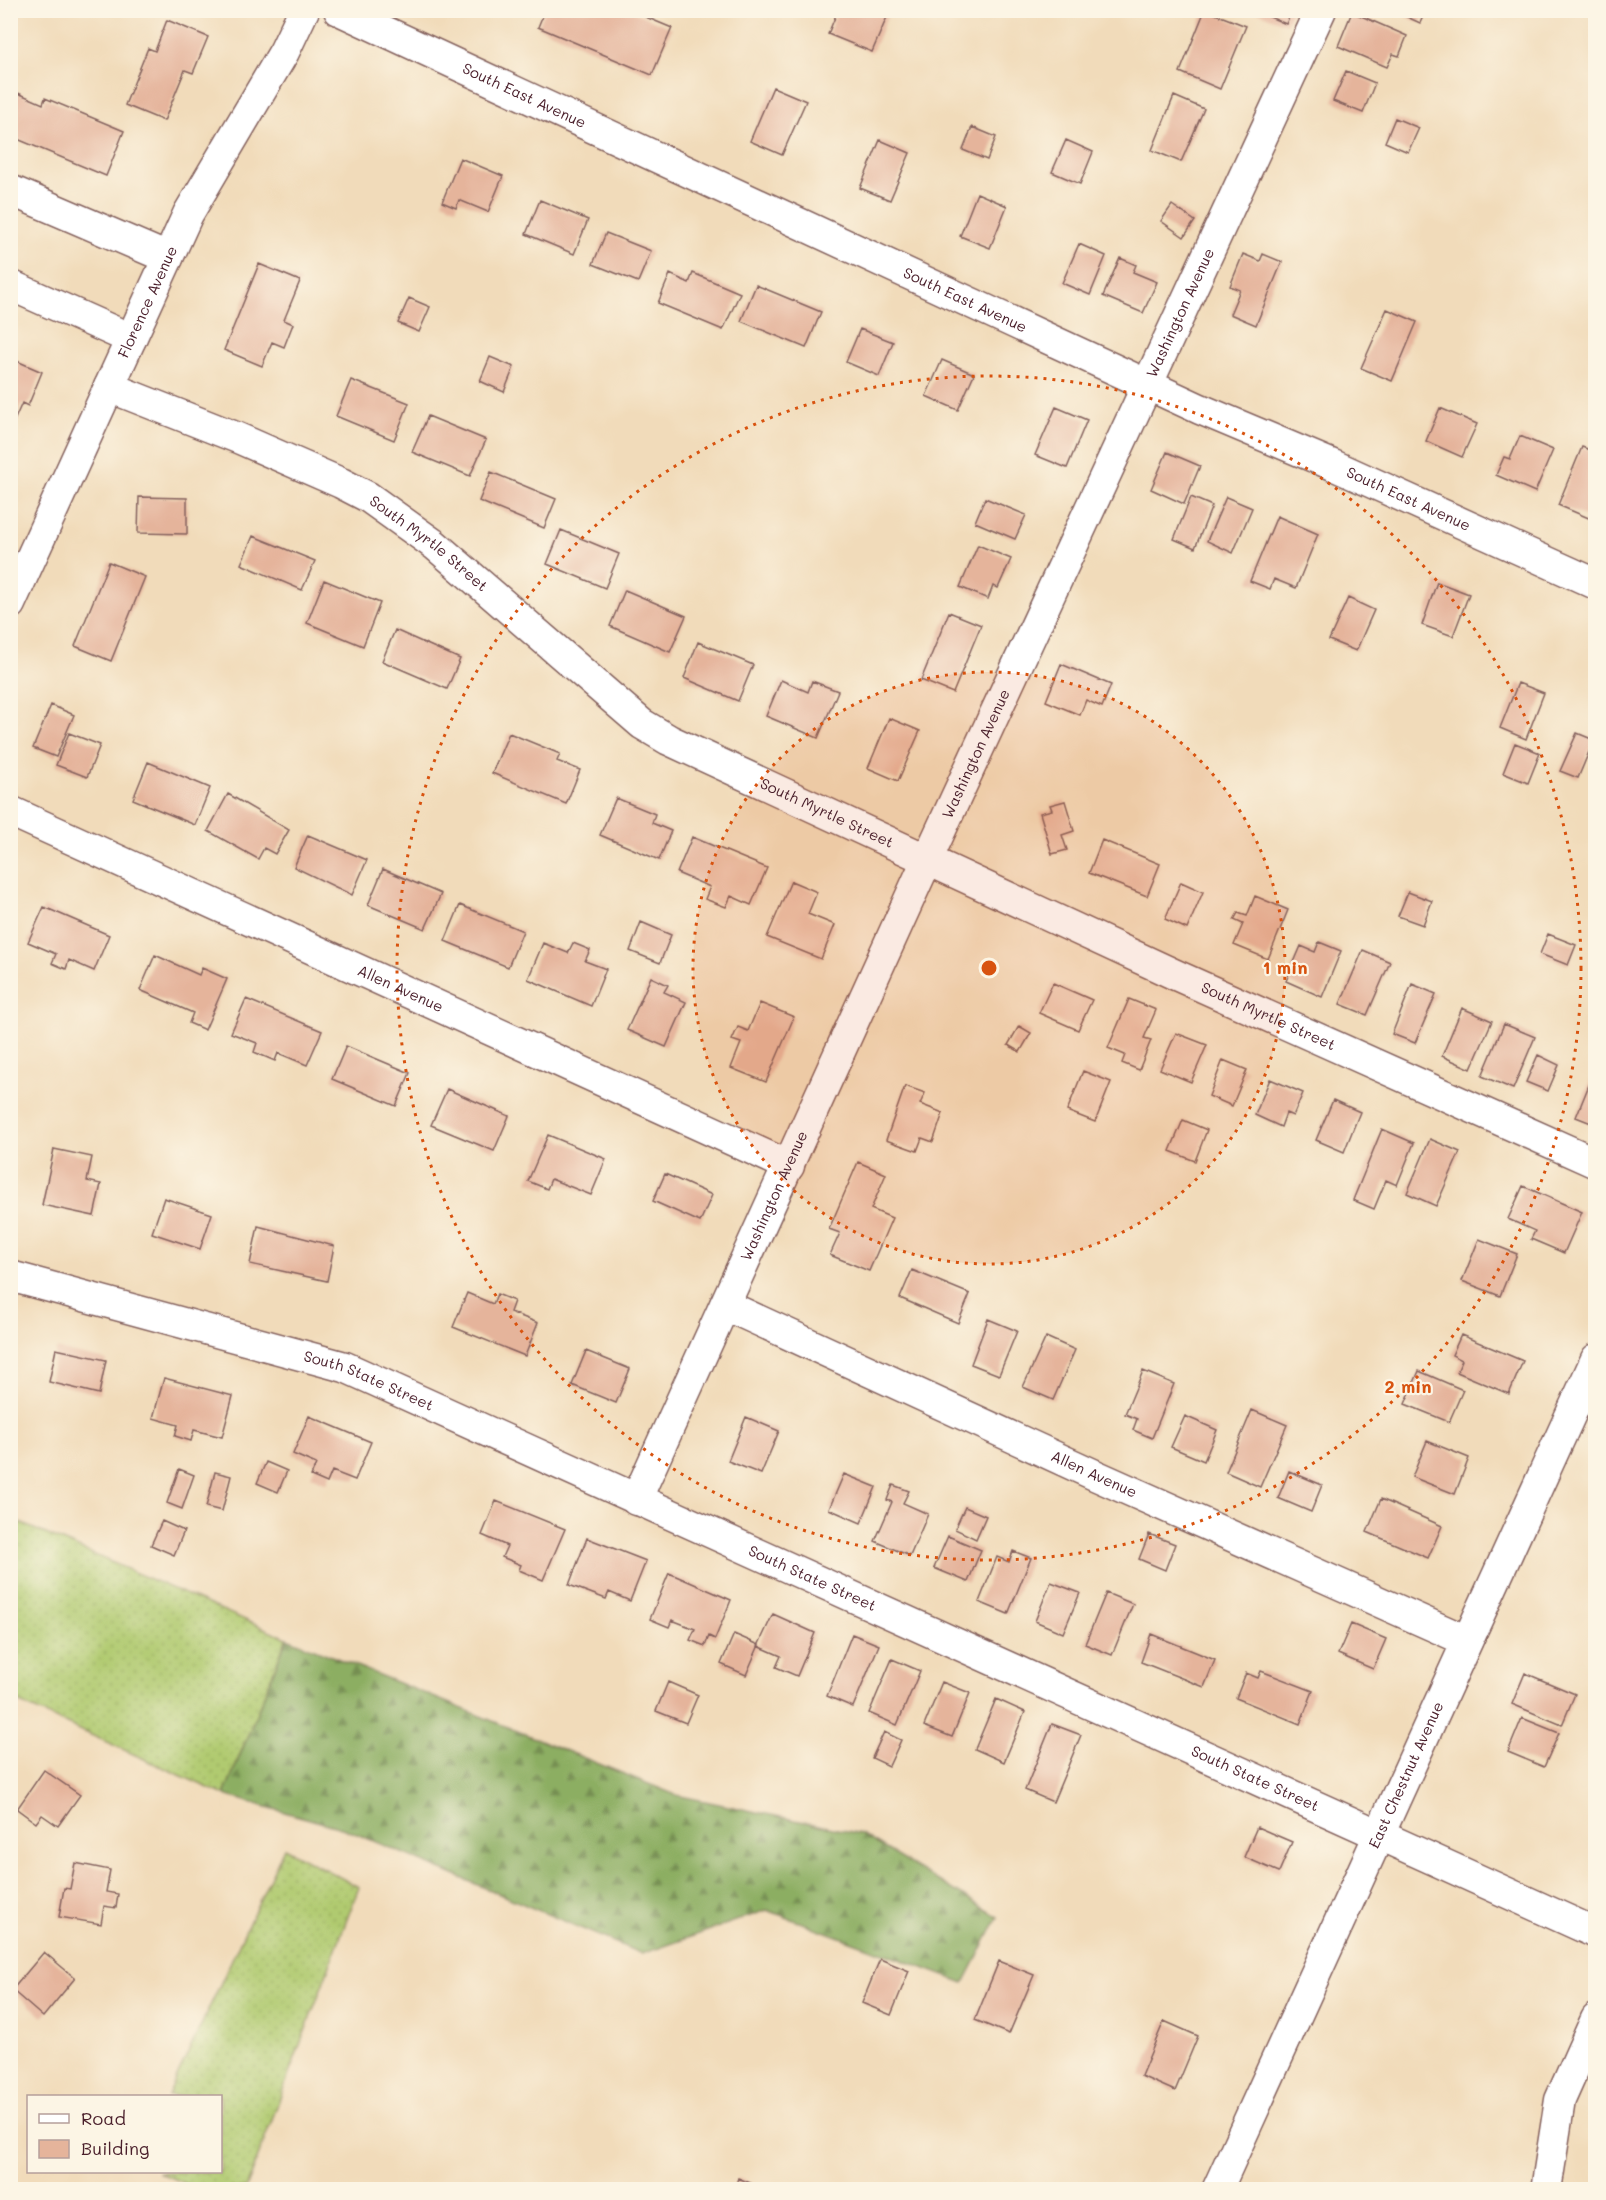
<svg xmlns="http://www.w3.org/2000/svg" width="1606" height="2200" viewBox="0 0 1606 2200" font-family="Mali,sans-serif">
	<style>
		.grass { fill: url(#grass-dots); stroke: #7d744d; stroke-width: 1.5 }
		.forest { fill: url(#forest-firs); stroke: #6b6646; stroke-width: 1.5 }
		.building { fill: #e5b49b }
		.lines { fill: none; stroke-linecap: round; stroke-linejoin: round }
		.minor-casing { stroke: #84615d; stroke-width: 33 }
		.minor { stroke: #fff; stroke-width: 30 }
		.ring { fill: none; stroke: #d8530f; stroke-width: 3; stroke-dasharray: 3 6 }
		.labels { text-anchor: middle; stroke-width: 4.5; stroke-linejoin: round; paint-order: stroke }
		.street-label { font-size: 15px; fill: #4a1f2b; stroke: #fcf5e5 }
		.centre { fill: #d8530f; stroke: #fcf5e5; stroke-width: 3 }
		.ring-label { font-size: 18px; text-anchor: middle; font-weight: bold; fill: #d8530f; stroke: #fcf5e5; stroke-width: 4.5; stroke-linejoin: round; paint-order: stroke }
	</style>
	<defs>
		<pattern id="grass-dots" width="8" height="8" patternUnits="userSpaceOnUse" patternTransform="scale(1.5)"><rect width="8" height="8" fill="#b0ca6f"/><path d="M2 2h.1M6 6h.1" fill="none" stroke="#99ad60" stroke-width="1.8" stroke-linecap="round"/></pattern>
		<pattern id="forest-firs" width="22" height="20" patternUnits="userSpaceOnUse" patternTransform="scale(1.5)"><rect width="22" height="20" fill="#8cae62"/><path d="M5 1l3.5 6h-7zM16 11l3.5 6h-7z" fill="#748d51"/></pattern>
	</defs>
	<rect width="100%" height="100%" fill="#fcf5e5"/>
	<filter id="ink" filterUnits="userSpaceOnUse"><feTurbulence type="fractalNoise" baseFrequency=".0167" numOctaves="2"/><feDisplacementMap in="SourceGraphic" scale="12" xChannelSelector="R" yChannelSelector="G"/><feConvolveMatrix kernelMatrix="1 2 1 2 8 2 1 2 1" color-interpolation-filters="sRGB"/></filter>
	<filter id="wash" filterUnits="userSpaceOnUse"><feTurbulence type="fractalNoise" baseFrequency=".008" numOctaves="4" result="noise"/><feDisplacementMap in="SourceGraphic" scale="24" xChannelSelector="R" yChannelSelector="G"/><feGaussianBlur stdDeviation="1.35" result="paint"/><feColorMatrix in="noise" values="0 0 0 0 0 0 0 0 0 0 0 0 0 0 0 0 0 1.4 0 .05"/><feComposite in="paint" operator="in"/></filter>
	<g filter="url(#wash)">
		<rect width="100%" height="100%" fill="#f1dbba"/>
		<path class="grass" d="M11,1519L287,1638L224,1795L11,1699Z
			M284,1848L359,1887L246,2189H197L158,2172H220V2096H168Z"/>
		<path class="forest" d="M287,1638L676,1795L861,1834L998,1917L964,1983L767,1910L642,1954L345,1829L224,1795Z"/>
		<g id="blocks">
			<path class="building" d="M545,10H629L672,28L652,75L538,27Z
				M838,10H890L872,52L828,34Z
				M1205,10L1246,26L1220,89L1180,72Z
				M1253,10H1292L1286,24Z
				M1392,10H1426L1420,23Z
				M1352,12L1407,36L1399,56L1393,54L1387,67L1338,46Z
				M167,20L208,37L193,73L185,70L164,121L125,105L148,48L155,51Z
				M1346,71L1375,83L1363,113L1333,101Z
				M773,87L806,101L782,155L750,141Z
				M18,93L43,104L45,98L124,131L106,176L10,136V111Z
				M1174,96L1204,109L1181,162L1152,150Z
				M1395,118L1419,128L1408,152L1385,142Z
				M972,127L996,137L987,160L963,150Z
				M880,140L910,153L890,200L860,188Z
				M1066,140L1093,152L1080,184L1052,172Z
				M460,158L503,176L488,212L459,200L456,208L442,202Z
				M977,193L1007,206L990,248L960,236Z
				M540,200L588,220L574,254L526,234Z
				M1172,205L1195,221L1184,237L1161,221Z
				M606,233L651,251L638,282L593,264Z
				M1079,244L1106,256L1090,295L1062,283Z
				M1243,254L1260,261L1263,254L1282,262L1256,325L1230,314L1240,290L1230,286Z
				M1120,258L1136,265L1133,272L1157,282L1143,313L1103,296Z
				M259,264L300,281L284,320L293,324L284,347L272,342L262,366L224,350Z
				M693,273L740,293L723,330L658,303L670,274L689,283Z
				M756,285L821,312L806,348L741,321Z
				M409,298L430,307L419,332L398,323Z
				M1387,309L1417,322L1392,381L1361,368Z
				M860,329L893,342L879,376L846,362Z
				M490,357L514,367L504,392L480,381Z
				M10,358L42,372L28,406L22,403L10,430Z
				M942,360L974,374L958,410L926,396Z
				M351,380L409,403L394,440L336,416Z
				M1056,407L1087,420L1067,468L1035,455Z
				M1440,408L1477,424L1462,457L1426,441Z
				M428,416L486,440L470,476L412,452Z
				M1520,436L1553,450L1535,492L1496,475L1504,457L1510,459Z
				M1582,447L1596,452V509L1591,519L1558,505Z
				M1167,452L1200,466L1184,504L1151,489Z
				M491,472L556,499L544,528L479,501Z
				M139,497L187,498V534L138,533Z
				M1191,497L1212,506L1195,548L1174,539Z
				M1226,497L1252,508L1233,553L1207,541Z
				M985,498L1026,515L1015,539L975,522Z
				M1277,516L1318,534L1296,588L1274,579L1270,589L1250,581Z
				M561,530L619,554L605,588L547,564Z
				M253,536L315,561L302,590L241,564Z
				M978,545L1011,559L998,588L993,586L988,599L960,587Z
				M109,562L145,577L111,661L75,646Z
				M324,580L380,603L363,646L307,623Z
				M1437,582L1469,594L1453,636L1422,625Z
				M625,590L686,616L670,652L610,626Z
				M1348,598L1374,610L1356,651L1329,640Z
				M949,612L981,625L953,693L921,680Z
				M395,630L460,659L447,689L382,661Z
				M698,642L753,665L738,701L684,678Z
				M1061,664L1111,685L1102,707L1086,700L1080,715L1046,701Z
				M781,680L808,692L812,681L838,691L818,738L766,716Z
				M1518,683L1544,693L1526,739L1500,728Z
				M51,705L74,715L56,757L33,748Z
				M889,718L920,731L898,781L868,768Z
				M69,733L100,745L87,777L56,765Z
				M509,733L560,754L557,761L580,770L566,804L492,773Z
				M1577,733L1594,740L1578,778L1560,771Z
				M1515,743L1540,753L1528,783L1503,773Z
				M148,762L210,788L195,825L133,799Z
				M228,794L289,830L275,854L264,848L258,859L208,831Z
				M616,798L655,814L652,823L671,831L659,860L600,835Z
				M1065,801L1074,831L1062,835L1067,850L1052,854L1040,813L1052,810L1050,805Z
				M308,835L367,860L352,895L294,867Z
				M692,837L767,868L751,905L731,896L726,907L705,899L710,887L677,873Z
				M1102,840L1160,864L1147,896L1089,873Z
				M383,869L441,894L425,929L368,905Z
				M791,881L817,892L808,914L835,925L821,959L767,937Z
				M1181,882L1203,892L1187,929L1165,919Z
				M1408,892L1432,901L1423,925L1398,916Z
				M1255,896L1288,910L1268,959L1234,945L1243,924L1234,920L1238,913L1247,916Z
				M460,905L523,931L508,967L445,941Z
				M44,907L109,935L94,971L69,960L66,969L52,963L56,954L28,942Z
				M641,922L671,935L660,963L630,951Z
				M1548,934L1576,945L1568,965L1540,954Z
				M1319,942L1341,951L1322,997L1286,981L1301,946L1315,952Z
				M543,943L568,953L573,943L590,950L585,961L606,969L591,1006L528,979Z
				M1363,950L1390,962L1367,1015L1340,1004Z
				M155,955L199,975L202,968L227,979L205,1030L189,1023L193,1013L140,990Z
				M651,977L668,985L664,992L686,1002L666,1047L627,1030Z
				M1053,983L1092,1000L1078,1030L1039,1013Z
				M1412,984L1436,994L1415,1043L1392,1034Z
				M246,999L322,1031L307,1065L278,1053L275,1061L254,1052L257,1043L231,1033Z
				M1129,999L1156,1010L1144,1038L1151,1040L1139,1070L1122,1063L1125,1055L1108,1048Z
				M760,1003L794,1017L766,1082L731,1068L741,1043L732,1040L738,1027L748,1031Z
				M1462,1008L1492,1021L1471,1069L1442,1056Z
				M1504,1024L1535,1037L1513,1089L1482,1076Z
				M1019,1026L1031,1033L1020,1052L1008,1045Z
				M1176,1033L1207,1045L1191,1082L1160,1069Z
				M346,1046L410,1073L396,1106L332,1079Z
				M1538,1055L1559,1065L1548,1091L1526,1082Z
				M1223,1060L1247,1070L1232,1106L1209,1096Z
				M1083,1071L1111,1082L1095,1122L1067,1111Z
				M1270,1079L1303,1093L1293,1116L1286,1113L1281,1127L1255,1115Z
				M1591,1080L1596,1081V1125L1576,1117Z
				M905,1086L925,1093L920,1104L943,1113L933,1142L922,1138L917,1151L886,1140Z
				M447,1089L509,1116L494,1151L431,1125Z
				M1333,1100L1360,1112L1344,1152L1316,1140Z
				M1183,1120L1207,1130L1195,1161L1170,1151Z
				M1382,1129L1414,1143L1397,1185L1386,1180L1374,1209L1353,1200Z
				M548,1135L606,1159L591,1195L551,1179L547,1189L528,1181Z
				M1430,1139L1460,1152L1436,1206L1407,1193Z
				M54,1149L92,1157L87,1181L101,1184L94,1216L42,1205Z
				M858,1162L886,1174L871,1209L892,1218L869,1271L830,1255L840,1233L829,1229Z
				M665,1174L712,1195L700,1222L653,1201Z
				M1523,1186L1582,1212L1564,1253L1531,1239L1535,1231L1508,1219Z
				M164,1198L212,1214L200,1249L152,1233Z
				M258,1226L334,1246L327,1281L250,1264Z
				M1479,1239L1517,1254L1500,1296L1462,1281Z
				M912,1270L970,1294L958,1323L900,1298Z
				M467,1293L493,1304L497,1294L514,1301L510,1312L538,1323L525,1356L453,1327Z
				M988,1319L1017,1331L999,1375L971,1364Z
				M1461,1335L1523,1361L1509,1394L1457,1372L1462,1360L1452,1355Z
				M1046,1337L1075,1350L1053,1400L1023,1387Z
				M56,1349L106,1360L99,1394L49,1382Z
				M586,1351L630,1369L616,1403L572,1385Z
				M1143,1371L1174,1384L1152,1438L1133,1430L1137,1419L1125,1414Z
				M1419,1371L1463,1390L1449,1422L1405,1404Z
				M164,1378L233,1396L222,1437L194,1430L191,1441L175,1436L178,1425L153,1418Z
				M1252,1410L1287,1425L1260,1487L1226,1472Z
				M309,1416L371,1442L355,1480L332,1471L327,1483L311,1476L316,1464L293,1454Z
				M1185,1416L1217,1430L1204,1461L1171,1447Z
				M746,1417L779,1431L761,1474L728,1461Z
				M1427,1441L1469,1458L1455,1494L1412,1477Z
				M266,1462L287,1471L278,1492L257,1483Z
				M179,1469L194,1475L182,1509L167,1503Z
				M1289,1471L1322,1485L1311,1512L1278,1498Z
				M215,1472L231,1476L222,1511L206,1507Z
				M844,1474L876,1487L861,1523L829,1509Z
				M893,1485L909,1491L903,1503L928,1514L910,1556L875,1541L892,1502L887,1500Z
				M1381,1499L1442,1526L1428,1558L1367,1532Z
				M496,1501L565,1529L543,1580L519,1570L521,1565L502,1557L507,1546L482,1535Z
				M965,1507L986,1516L976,1539L955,1529Z
				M162,1521L184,1531L174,1555L151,1545Z
				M1149,1534L1175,1544L1165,1570L1139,1559Z
				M948,1536L981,1550L968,1582L934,1568Z
				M587,1538L646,1561L630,1601L609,1592L606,1599L569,1585Z
				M1013,1551L1031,1558L1008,1614L979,1602L997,1557L1009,1562Z
				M669,1573L731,1600L715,1639L709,1636L705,1646L690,1640L695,1629L672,1620L669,1627L650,1619Z
				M1051,1582L1080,1593L1063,1633L1035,1621Z
				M1106,1593L1133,1604L1112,1655L1085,1644Z
				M773,1614L815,1633L797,1676L776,1667L781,1656L758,1646Z
				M1351,1624L1386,1639L1373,1669L1338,1654Z
				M734,1634L759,1645L746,1675L721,1664Z
				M852,1634L879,1645L853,1707L827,1696Z
				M1151,1634L1215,1660L1204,1687L1141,1662Z
				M892,1659L920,1671L897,1725L869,1713Z
				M1261,1671L1313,1691L1300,1724L1236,1698L1246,1673L1258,1678Z
				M1525,1673L1575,1694L1562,1725L1512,1704Z
				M668,1682L698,1695L686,1723L656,1711Z
				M942,1682L970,1693L952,1737L924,1726Z
				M996,1699L1025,1712L1004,1762L975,1749Z
				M1522,1718L1559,1733L1544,1767L1508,1752Z
				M1052,1724L1081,1735L1053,1802L1025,1790Z
				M884,1732L901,1740L889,1766L872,1758Z
				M44,1770L80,1795L58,1826L42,1815L36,1823L17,1809Z
				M1257,1827L1292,1842L1279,1872L1244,1857Z
				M75,1863L110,1870L106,1892L118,1894L116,1908L104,1906L101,1924L59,1917L64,1888L70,1889Z
				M44,1952L75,1978L43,2017L12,1990Z
				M880,1959L909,1971L891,2015L862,2003Z
				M999,1961L1034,1975L1009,2034L975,2020Z
				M1164,2021L1198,2036L1175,2091L1141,2076Z
				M738,2178L765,2189V2190H734Z"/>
		</g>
	</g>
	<g filter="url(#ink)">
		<use href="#blocks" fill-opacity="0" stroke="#84615d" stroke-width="1.5"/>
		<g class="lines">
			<defs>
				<g id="minor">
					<path id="s1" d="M339,10L1200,409L1333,465L1596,584"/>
					<path d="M10,190L168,258"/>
					<path d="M10,285L131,339"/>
					<path id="s2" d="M109,387L238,438L341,483L368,497L435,545L642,724L669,740L1178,976L1596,1163"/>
					<path id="s3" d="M10,604L188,214L284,52L304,10"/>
					<path id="s4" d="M10,811L789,1166"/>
					<path id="s5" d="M10,1276L345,1367L1596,1933"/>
					<path id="s6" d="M725,1305L1097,1476L1467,1641"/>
					<path id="s7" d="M636,1500L927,860L1321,10"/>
					<path id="s8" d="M1217,2190L1596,1359"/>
					<path d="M1546,2190L1560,2100L1596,2019"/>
				</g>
			</defs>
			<use href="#minor" class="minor-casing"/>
			<use href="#minor" class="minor"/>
		</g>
	</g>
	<circle cx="989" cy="968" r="296" fill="#d8530f" fill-opacity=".12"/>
	<g class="ring">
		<circle cx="989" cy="968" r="296"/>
		<circle cx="989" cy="968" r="592"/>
	</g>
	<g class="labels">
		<g class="street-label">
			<text dy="5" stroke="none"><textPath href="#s1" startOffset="204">South East Avenue</textPath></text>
			<text dy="5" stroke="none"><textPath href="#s1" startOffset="690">South East Avenue</textPath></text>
			<text dy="5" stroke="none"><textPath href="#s3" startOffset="332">Florence Avenue</textPath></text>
			<text dy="5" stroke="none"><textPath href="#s7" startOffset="1306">Washington Avenue</textPath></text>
			<text dy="5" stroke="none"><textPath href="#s1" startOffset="1176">South East Avenue</textPath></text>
			<text dy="5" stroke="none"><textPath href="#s2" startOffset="358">South Myrtle Street</textPath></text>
			<text dy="5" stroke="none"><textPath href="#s7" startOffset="820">Washington Avenue</textPath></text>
			<text dy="5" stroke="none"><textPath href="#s2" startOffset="843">South Myrtle Street</textPath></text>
			<text dy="5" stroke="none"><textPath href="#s4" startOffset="429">Allen Avenue</textPath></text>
			<text dy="5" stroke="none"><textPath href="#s2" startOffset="1329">South Myrtle Street</textPath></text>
			<text dy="5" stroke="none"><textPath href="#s7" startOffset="334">Washington Avenue</textPath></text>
			<text dy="5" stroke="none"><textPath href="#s5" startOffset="374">South State Street</textPath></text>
			<text dy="5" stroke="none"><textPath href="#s6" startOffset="406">Allen Avenue</textPath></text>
			<text dy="5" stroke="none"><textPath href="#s5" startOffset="860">South State Street</textPath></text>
			<text dy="5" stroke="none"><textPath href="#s8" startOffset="456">East Chestnut Avenue</textPath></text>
			<text dy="5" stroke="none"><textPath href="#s5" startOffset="1346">South State Street</textPath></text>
		</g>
	</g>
	<circle cx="989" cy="968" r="9" class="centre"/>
	<g class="ring-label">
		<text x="1285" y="974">1 min</text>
		<text x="1408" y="1393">2 min</text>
	</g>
	<rect width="1606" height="2200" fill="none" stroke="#fcf5e5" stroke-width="36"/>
	<rect x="27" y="2095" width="195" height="78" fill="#fcf5e5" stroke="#b59f9b" stroke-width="1.5"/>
	<rect x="39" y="2114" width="30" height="9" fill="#ffffff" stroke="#b59f9b" stroke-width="1.5"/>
	<text x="81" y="2125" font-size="18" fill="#4a1f2b">Road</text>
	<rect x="39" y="2140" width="30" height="18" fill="#e5b49b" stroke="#b59f9b" stroke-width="1.5"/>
	<text x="81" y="2155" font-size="18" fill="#4a1f2b">Building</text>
</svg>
